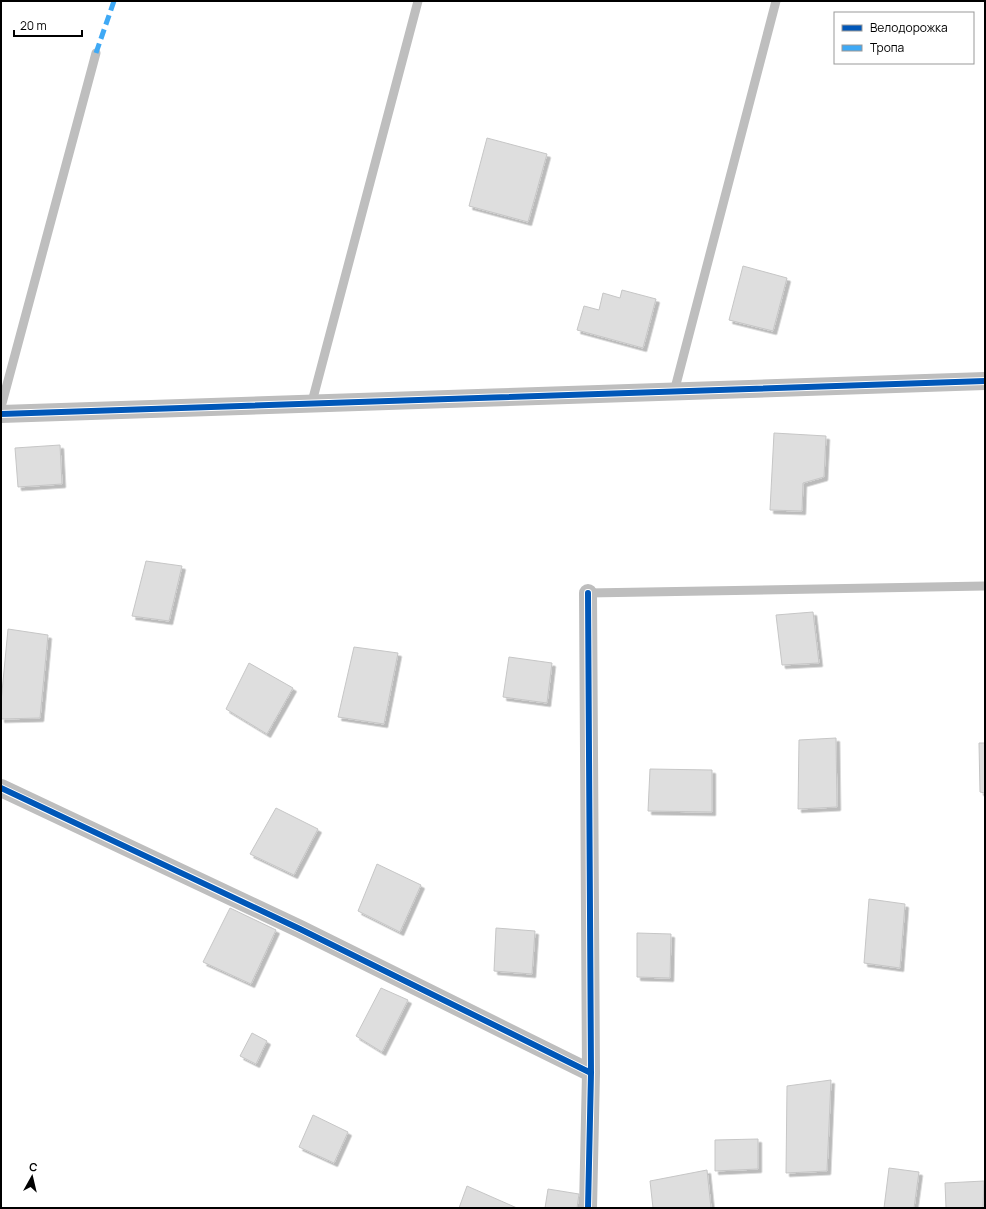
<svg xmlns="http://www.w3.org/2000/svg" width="986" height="1209" viewBox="0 0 986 1209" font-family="Manrope,sans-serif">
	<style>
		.building { fill: #dedede; stroke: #c6c6c6; filter: url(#shadow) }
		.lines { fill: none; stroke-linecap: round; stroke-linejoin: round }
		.lane { stroke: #bebebe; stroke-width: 9 }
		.street { stroke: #bebebe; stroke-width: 18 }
		.quiet { stroke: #3fa9f5; stroke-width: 5; stroke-dasharray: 10 5; stroke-linecap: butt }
		.cycleway-casing { stroke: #fff; stroke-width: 8 }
		.cycleway { stroke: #0057b8; stroke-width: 6 }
	</style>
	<defs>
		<filter id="shadow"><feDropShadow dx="3.5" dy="3.5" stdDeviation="0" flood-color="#0004"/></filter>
	</defs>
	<rect width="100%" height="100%" fill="#fff"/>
	<path class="building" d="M487,138L547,154L528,222L469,206Z
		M743,266L787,278L773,331L729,320Z
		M622,290L656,299L643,348L577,330L584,306L599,310L603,293L620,298Z
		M774,433L826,436L824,477L803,483L802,511L770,510Z
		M60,445L62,484L18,487L15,448Z
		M146,561L182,566L169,621L132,616Z
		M813,612L819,663L782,665L776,615Z
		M8,629L48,635L40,718L1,719V702Z
		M354,647L398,653L384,724L338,717Z
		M509,657L552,663L547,703L503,697Z
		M249,663L293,688L267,734L226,709Z
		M836,738L837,807L798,809L799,740Z
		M979,743H985V793L980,792Z
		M650,769L712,770V812L648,811Z
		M276,808L318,829L294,875L250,854Z
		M377,864L421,885L400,932L358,911Z
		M869,899L905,904L900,968L864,963Z
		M230,908L276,930L251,984L203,962Z
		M496,928L535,931L532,974L494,971Z
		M637,933L671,934L670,978L637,977Z
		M381,988L408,1000L382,1052L356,1036Z
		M252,1033L267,1041L256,1064L240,1056Z
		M831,1080L827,1171L786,1173L787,1086Z
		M313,1115L348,1132L334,1163L299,1147Z
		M758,1139V1169L715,1171V1140Z
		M889,1168L919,1172L914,1208H884Z
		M707,1170L711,1208H653L650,1181Z
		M984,1181L983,1208H946L945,1183Z
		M467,1186L517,1208H459Z
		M548,1189L579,1194L577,1208H545Z"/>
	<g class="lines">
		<path class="lane" d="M674,392L776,1
			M312,402L418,1
			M1,407L96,53
			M588,593L985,586"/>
		<path class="street" d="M1,414C329,402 657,393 985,381
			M588,593L591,1073L588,1208
			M1,788L300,929L591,1073"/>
		<path class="quiet" d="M96,53L114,1"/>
		<defs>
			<path id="cycleway" d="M1,414C329,402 657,393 985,381
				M588,593L591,1073L588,1208
				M1,788L300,929L591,1073"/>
		</defs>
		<use href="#cycleway" class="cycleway-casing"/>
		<use href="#cycleway" class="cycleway"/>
	</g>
	<rect width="986" height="1209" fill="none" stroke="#000000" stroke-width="4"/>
	<rect x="834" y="12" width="140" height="52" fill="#ffffff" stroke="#999999"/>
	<rect x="842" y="25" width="20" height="6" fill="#0057b8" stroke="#999999"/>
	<text x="870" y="32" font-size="12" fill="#000000">Велодорожка</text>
	<rect x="842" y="45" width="20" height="6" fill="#3fa9f5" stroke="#999999"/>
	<text x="870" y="52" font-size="12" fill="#000000">Тропа</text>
	<g transform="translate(32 1177) rotate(8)" stroke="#ffffff" stroke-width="3" paint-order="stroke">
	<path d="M0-3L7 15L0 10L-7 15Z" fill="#000000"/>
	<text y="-6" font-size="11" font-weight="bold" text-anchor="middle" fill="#000000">С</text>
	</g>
	<path d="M14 30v6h68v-6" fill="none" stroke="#000000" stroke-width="2"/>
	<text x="20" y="30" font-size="12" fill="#000000" stroke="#ffffff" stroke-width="3" paint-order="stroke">20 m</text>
</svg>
